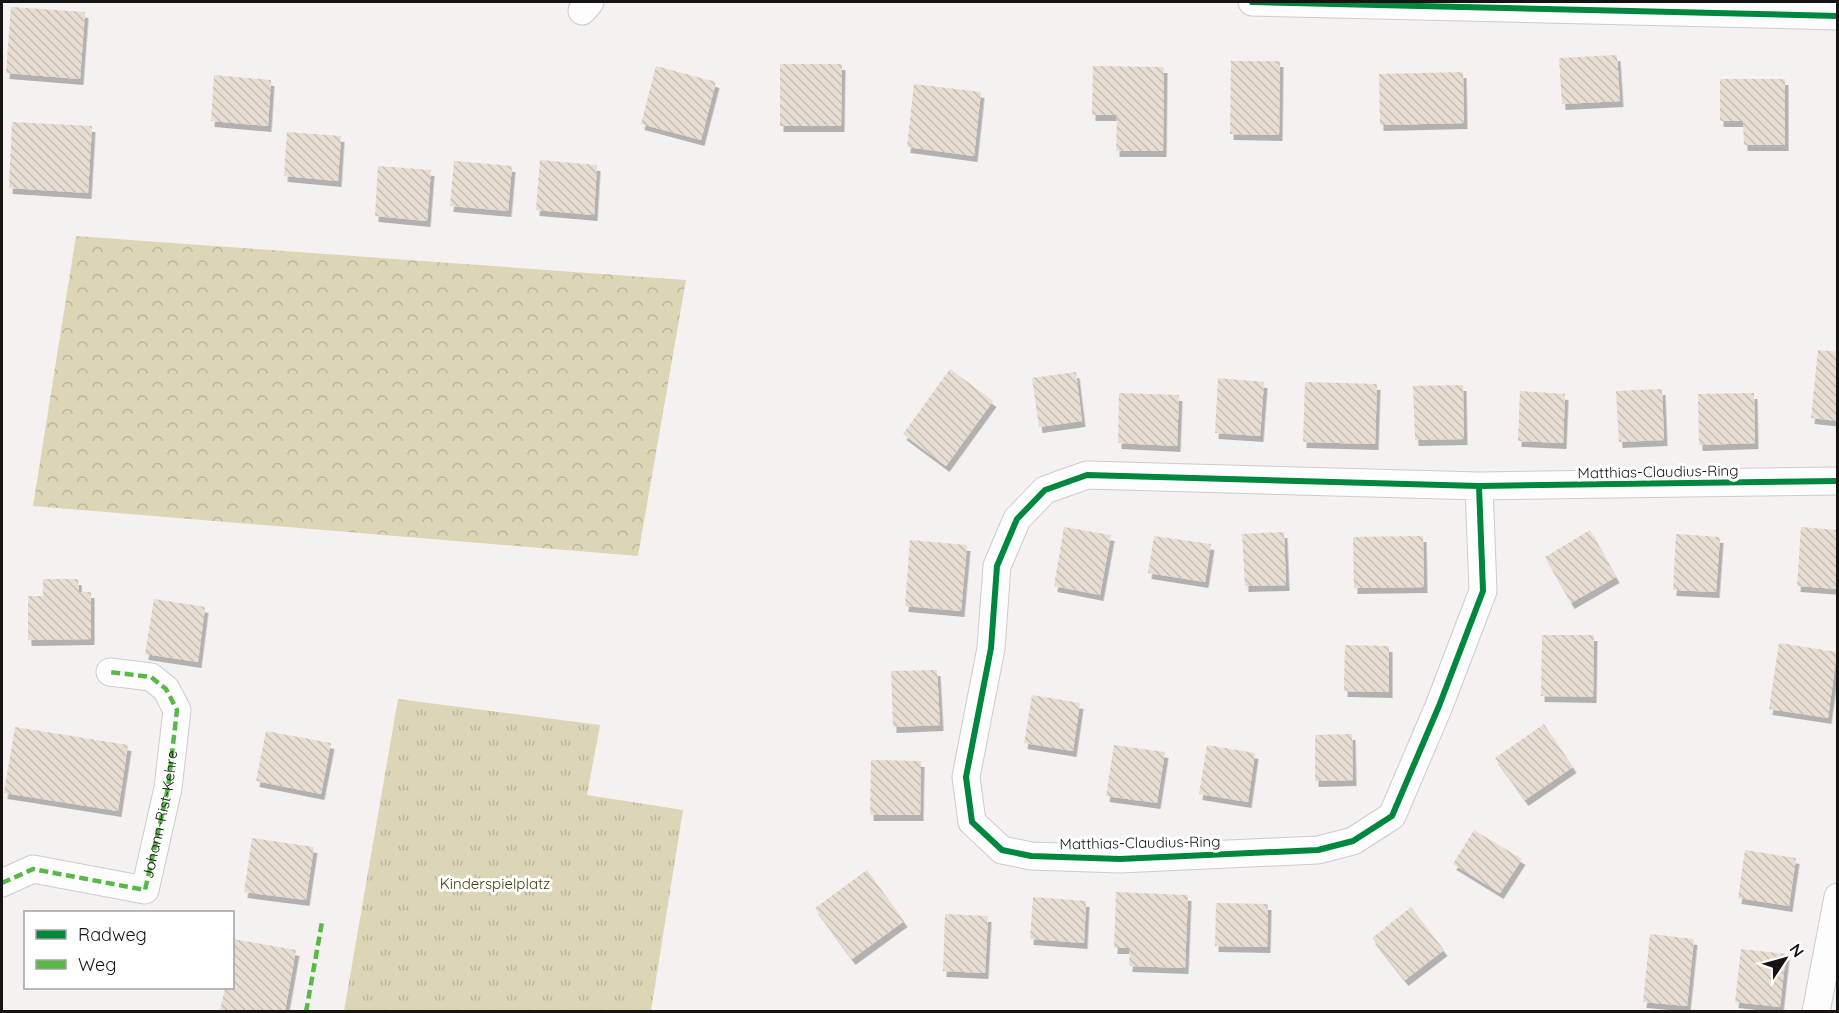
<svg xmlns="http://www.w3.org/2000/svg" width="1839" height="1013" viewBox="0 0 1839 1013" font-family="Quicksand,sans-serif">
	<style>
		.forest { fill: url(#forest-crowns) }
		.park { fill: url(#park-tufts) }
		.building { fill: url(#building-back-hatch); filter: url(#shadow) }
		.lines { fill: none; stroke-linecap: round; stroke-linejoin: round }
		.street-casing { stroke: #cecccb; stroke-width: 29 }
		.street { stroke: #fdfdfd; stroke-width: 27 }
		.quiet { stroke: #58b947; stroke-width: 4.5; stroke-dasharray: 9 4.5; stroke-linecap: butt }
		.cycleway-casing { stroke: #fff; stroke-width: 10 }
		.cycleway { stroke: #00873e; stroke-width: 6 }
		.labels { text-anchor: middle; stroke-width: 6; stroke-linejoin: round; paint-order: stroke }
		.street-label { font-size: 15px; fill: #151413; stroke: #fff }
		.park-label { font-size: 15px; fill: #413b07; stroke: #fff }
	</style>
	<defs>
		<pattern id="forest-crowns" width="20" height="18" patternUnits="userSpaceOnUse" patternTransform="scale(1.5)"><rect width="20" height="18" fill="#dcd6b7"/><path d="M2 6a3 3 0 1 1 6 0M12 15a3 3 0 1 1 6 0" fill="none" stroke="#bcb79c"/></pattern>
		<pattern id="park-tufts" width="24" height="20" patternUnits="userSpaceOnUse" patternTransform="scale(1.5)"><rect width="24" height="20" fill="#dcd6b7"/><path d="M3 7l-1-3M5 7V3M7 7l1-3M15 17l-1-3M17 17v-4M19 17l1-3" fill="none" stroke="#bcb79c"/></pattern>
		<pattern id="building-back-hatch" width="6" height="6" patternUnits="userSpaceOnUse" patternTransform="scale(1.5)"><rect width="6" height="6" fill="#e8ddd3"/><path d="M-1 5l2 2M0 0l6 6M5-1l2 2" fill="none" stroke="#c6bdb4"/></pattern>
		<filter id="shadow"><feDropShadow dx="3.5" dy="6" stdDeviation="0" flood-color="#0004"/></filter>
	</defs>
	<rect width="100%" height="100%" fill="#f4f1f0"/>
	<path class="forest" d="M76,236L686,280L638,556L33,506Z"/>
	<path class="park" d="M398,699L600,725L587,795L683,810L651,1011H344Z"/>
	<path class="building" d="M11,7L85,12L80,79L6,73Z
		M1617,55L1620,101L1562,104L1559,58Z
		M1231,61H1280L1279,135L1230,134Z
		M780,64H842L841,126H780Z
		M656,66L716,82L701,140L641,124Z
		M1093,66L1164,67L1163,151H1116L1117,115H1092Z
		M1463,72L1464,123L1380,125L1379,74Z
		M214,75L271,80L268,126L211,121Z
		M1720,79H1785V145H1744L1743,121H1720Z
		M914,84L981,92L974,156L907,147Z
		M12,122L92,126L88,193L9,188Z
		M287,132L341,136L338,181L284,176Z
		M540,160L597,165L594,215L536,210Z
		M454,161L512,166L508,211L450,206Z
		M378,166L431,170L427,221L375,216Z
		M1818,350L1838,352V421L1811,418Z
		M950,369L993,401L946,466L903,434Z
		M1076,372L1082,421L1039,427L1032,378Z
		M1218,378L1264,382L1260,436L1215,433Z
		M1305,382L1377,384L1375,444L1303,442Z
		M1463,385L1464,439L1415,440L1413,386Z
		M1662,389L1664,440L1619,442L1616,391Z
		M1520,391L1565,394L1563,443L1518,441Z
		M1119,393L1179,395L1177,446L1118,443Z
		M1754,393L1755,443L1699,445L1698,394Z
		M1064,527L1111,535L1100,595L1054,586Z
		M1801,527L1838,530V589L1797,586Z
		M1590,530L1616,577L1571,603L1545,557Z
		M1284,532L1286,585L1245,586L1242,534Z
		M1676,534L1720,537L1716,592L1673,590Z
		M1154,536L1211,544L1205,582L1148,573Z
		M1423,536L1424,587L1354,588L1353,537Z
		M910,540L967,545L961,611L905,606Z
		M43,579H78L79,592H91V639L28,640V596H43Z
		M154,599L205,607L198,662L145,654Z
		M1542,635H1594L1593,697L1541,696Z
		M1779,643L1837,652L1828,718L1769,709Z
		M1345,645L1389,646V692L1344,691Z
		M937,670L940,725L893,727L891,671Z
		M1032,695L1080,703L1073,751L1024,743Z
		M1544,724L1573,767L1525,800L1495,758Z
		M15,727L128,745L118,811L4,793Z
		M266,731L331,743L321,794L256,781Z
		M1352,734L1353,780L1315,781V735Z
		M1114,745L1165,752L1157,803L1106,796Z
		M1207,745L1255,753L1248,802L1199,794Z
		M871,760L921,761L920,815H870Z
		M1474,830L1522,859L1500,893L1453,864Z
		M252,838L314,847L306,900L244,892Z
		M1745,850L1796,858L1789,906L1738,898Z
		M867,870L904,921L852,959L815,908Z
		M1116,892L1188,895L1185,968L1129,966L1130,948H1114Z
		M1033,897L1086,901L1084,943L1030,939Z
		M1216,903L1268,904L1267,947L1215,946Z
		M1411,907L1444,950L1405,980L1372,938Z
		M945,914L988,916L985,973L943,971Z
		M1650,934L1694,939L1687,1006L1643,1002Z
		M233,939L296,950L285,1011H220L225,988H232Z
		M1741,949L1786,954L1780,1007L1735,1002Z"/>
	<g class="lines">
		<defs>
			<g id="street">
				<path d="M1252,2L1838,16"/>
				<path d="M582,11L590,2"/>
				<path d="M1479,486L1483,591L1439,706L1392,816L1353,841L1318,850L1120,859L1031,856L1002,850L972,822L966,777L991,648L997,566L1017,519L1045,490L1087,475L1479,486L1838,481"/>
				<path id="s1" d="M2,883L33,869L145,890L168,788L177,710L166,689L151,677L110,672"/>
				<path d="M1816,1012L1838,897"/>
			</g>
		</defs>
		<use href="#street" class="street-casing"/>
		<use href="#street" class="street"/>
		<path class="quiet" d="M2,883L33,869L145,890L168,788L177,710L166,689L151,677L110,672
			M306,1012L322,922"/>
		<defs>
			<path id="cycleway" d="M1252,2L1838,16
				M1479,486L1483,591L1439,706L1392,816L1353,841L1318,850L1120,859L1031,856L1002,850L972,822L966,777L991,648L997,566L1017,519L1045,490L1087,475L1479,486L1838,481"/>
		</defs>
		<use href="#cycleway" class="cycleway-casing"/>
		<use href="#cycleway" class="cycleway"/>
	</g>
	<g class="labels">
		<g class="street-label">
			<text transform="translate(1658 472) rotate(-1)" y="5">Matthias-Claudius-Ring</text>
			<text dy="5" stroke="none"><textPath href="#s1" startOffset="225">Johann-Rist-Kehre</textPath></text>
			<text transform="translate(1140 843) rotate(-1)" y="5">Matthias-Claudius-Ring</text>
		</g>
		<g class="park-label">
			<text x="495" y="889">Kinderspielplatz</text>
		</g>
	</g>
	<rect width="1839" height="1013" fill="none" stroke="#151413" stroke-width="6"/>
	<rect x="24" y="911" width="210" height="78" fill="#ffffff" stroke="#a1a1a1" stroke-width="1.5"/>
	<rect x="36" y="930" width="30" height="9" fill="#00873e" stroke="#a1a1a1" stroke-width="1.5"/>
	<text x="78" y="941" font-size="18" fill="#151413">Radweg</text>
	<rect x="36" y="960" width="30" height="9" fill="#58b947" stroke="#a1a1a1" stroke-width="1.5"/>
	<text x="78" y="971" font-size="18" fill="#151413">Weg</text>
	<g transform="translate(1785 959) rotate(54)" stroke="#ffffff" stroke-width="4.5" paint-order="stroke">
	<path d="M0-4.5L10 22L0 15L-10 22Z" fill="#151413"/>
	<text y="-9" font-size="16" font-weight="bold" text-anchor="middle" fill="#151413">N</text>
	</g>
</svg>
